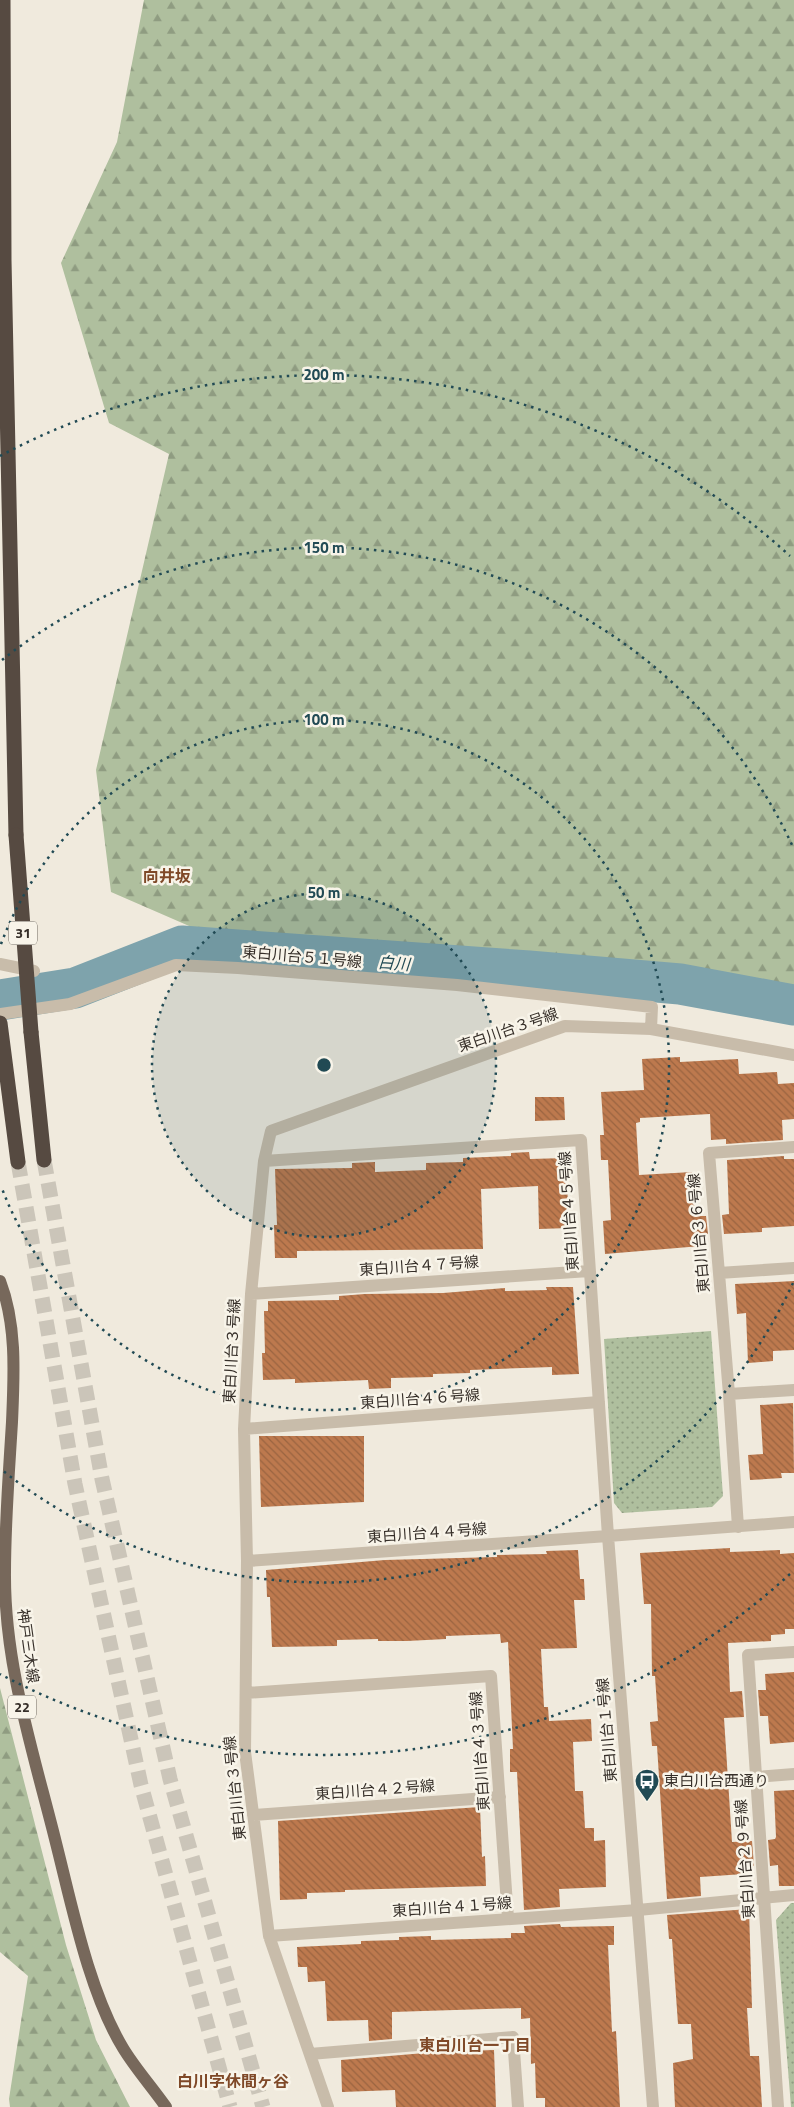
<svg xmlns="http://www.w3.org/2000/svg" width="794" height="2107" viewBox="0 0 794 2107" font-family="'Titillium Web','Noto Sans JP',sans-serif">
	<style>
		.grass { fill: url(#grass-dots) }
		.forest { fill: url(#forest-firs) }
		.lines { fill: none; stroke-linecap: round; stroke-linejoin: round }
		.river { stroke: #7ea3ac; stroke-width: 41 }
		.building { fill: url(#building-back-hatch) }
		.highway-tunnel { stroke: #cbc5b9; stroke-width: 15; stroke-dasharray: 15 8; stroke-linecap: butt }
		.minor { stroke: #c8bcaa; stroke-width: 12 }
		.major { stroke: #77685b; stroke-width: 12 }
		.highway { stroke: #564a41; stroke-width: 15 }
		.highway-bridge { stroke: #564a41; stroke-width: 15 }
		.ring { fill: none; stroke: #214a54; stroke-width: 2.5; stroke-dasharray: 2.5 5 }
		.labels { text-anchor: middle; stroke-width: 5; stroke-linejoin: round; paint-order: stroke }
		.shield { fill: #f8f4e9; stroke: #706a63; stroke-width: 1 }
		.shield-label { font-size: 14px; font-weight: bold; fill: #362f29 }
		.street-label { font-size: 15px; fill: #362f29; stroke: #f8f4e9 }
		.poi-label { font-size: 15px; fill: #362f29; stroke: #f8f4e9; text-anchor: start }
		.neighbourhood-label { font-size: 16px; font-weight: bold; fill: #7f4928; stroke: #f8f4e9 }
		.water-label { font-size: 16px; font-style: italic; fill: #214a54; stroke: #f8f4e9 }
		.centre { fill: #214a54; stroke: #f8f4e9; stroke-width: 2.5 }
		.ring-label { font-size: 15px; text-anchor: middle; font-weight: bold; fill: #214a54; stroke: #f8f4e9; stroke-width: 5; stroke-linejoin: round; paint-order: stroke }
	</style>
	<defs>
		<pattern id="grass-dots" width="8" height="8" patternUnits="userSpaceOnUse" patternTransform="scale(1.25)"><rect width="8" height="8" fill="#afbf9e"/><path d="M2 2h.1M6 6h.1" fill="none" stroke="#8f9c81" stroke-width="1.8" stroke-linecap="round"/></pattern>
		<pattern id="forest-firs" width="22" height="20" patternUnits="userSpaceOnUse" patternTransform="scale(1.25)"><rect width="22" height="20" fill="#afbf9e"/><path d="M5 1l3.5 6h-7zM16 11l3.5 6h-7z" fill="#8f9c81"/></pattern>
		<pattern id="building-back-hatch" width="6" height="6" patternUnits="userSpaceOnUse" patternTransform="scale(1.25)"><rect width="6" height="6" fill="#bd794e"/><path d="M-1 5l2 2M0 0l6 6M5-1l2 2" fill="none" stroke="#9a6441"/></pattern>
	</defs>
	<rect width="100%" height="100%" fill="#f0eadd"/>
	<path class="grass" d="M711,1331L723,1496L712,1507L622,1513L614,1503L604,1339Z
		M791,1903H794V2107H791L776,1920Z"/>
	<path class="forest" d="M144,0H794V995L759,988L692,968L219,939L111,892L96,770L169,454L109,423L61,263L117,142Z
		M0,1688L66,1945L96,2040L130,2107H10L9,2099L28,1976L0,1952Z"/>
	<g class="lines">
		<path class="river" d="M0,1000L75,988L182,946L529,971L680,984L794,1005"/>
	</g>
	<path class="building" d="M680,1057V1062L738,1059L739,1074L777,1072L778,1084L794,1083V1119L782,1120L783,1140L726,1144V1139L711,1140L710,1114L640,1118V1122L636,1123L639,1175L692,1172L695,1216H706L708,1234L700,1235L701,1246L605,1254L603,1221L611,1220L608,1160H601L600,1135H604L601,1092L644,1090L642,1059Z
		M535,1097H564L565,1120L535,1121Z
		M529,1152L530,1159L566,1158L569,1228L539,1229L538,1186L481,1189L483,1249L297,1251V1258H275L274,1225H277L275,1169L352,1168V1163L375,1162V1172L426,1170V1163L463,1162V1158L511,1156V1153Z
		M784,1156V1159H794V1226L762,1228V1232L724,1234L722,1215L729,1214L727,1160Z
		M794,1281V1350L773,1351V1361L748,1363L746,1313L737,1314L735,1284Z
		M546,1287H573L579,1374L552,1375V1367L470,1370V1373L433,1374V1377L391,1378V1388L369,1389L368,1380L295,1383V1379L263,1380L262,1353H265L264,1311H268V1301L339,1300V1296L365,1294L443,1293L505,1288V1291L547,1290Z
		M793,1403L794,1473H781L782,1478L750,1480L748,1455L763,1454L760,1405Z
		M259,1436H364V1502L261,1507Z
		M730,1548V1552L780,1550V1554L794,1553V1629H785V1634L771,1635V1641L728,1643L730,1692L742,1691L744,1717L724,1718L732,1842L752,1841L754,1866L744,1867V1874L700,1877L701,1896L667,1899L657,1746H652L650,1722L658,1721L655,1676H652L651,1604H644L640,1553Z
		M578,1550L580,1579H584L585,1600H574L577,1648L541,1649L544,1707H548L549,1721L591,1719L592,1741L573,1742L575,1791H583L585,1828H594V1841L605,1840L606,1887L559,1889L560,1907L524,1910L517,1772H510V1749H513L508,1642L501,1643L500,1634L446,1636V1639L407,1641H378V1639L337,1640V1646L272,1647L270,1597H267L266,1570L385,1560L497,1557V1555L547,1554L546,1551Z
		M794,1672V1742L770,1744L768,1716H760L758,1690H766L765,1674Z
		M794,1790V1886H779L778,1865L770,1866L768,1840L775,1839L776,1837L774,1791Z
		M480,1807L482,1857L485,1856L486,1886L345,1890V1892L307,1893V1899L280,1900L278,1821Z
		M749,1909L752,2008H747L750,2056H759L762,2107H675L673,2063L693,2059L691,2024H678L672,1939H669L667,1915Z
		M560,1924L561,1927L614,1926V1945H608L612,2032L616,2031L620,2107H545V2098H536L535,2063L531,2064L530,2018L521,2019V2008L392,2012V2039L369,2041L368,2020L327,2021L325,1981L308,1982L307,1967H298L297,1947L361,1944V1941L399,1940V1937L431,1936V1940L511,1938V1933H525L524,1926Z
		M494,2050L496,2107H396L395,2090L342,2092L341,2060L437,2052Z"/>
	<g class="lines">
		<path class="highway-tunnel" d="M44,1160L102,1479L170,1779L263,2107
			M18,1162L75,1484L141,1785L230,2107"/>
		<path class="minor" d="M0,964L34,971
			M0,1014L70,1004L176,965L238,968L457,985L652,1007L651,1029
			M719,1273L794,1268
			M251,1294L589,1271
			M729,1394L709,1153L794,1147
			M244,1429L599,1402
			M738,1527L729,1394L794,1390
			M247,1561L608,1536L581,1140L264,1161
			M246,1693L491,1676L508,1919
			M757,1777L794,1774
			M253,1815L500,1797
			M269,1936L638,1910L794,1895
			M310,2054L513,2037L518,2107
			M328,2107L269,1936L245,1752L247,1561L244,1429L251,1294L264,1161L271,1131L565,1026L651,1029L794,1055
			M653,2107L608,1536L794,1522
			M778,2107L748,1655L794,1652"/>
		<path class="major" d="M0,1281C17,1325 14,1375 12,1422C9,1472 5,1522 5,1572C4,1665 34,1754 56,1843C72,1906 89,1992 123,2048C135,2068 152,2087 166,2107"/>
		<path class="highway" d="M3,0L4,260L16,835
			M0,1023L18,1162
			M31,1032L44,1160"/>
		<path class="highway-bridge" d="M16,835L31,1032"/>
	</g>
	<circle cx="324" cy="1065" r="172" fill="#214a54" fill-opacity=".12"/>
	<g class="ring">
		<circle cx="324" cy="1065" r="172"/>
		<path d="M1 944A345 345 0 1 1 1 1186"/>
		<path d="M793 1283A517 517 0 0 1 2 1470M2 660A517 517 0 0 1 793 847"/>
		<path d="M790 1574A690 690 0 0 1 0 1674M0 456A690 690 0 0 1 790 556"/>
	</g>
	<defs>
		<symbol id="bus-pin" viewBox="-11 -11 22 30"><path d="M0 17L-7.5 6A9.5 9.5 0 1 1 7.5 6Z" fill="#214a54" stroke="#f8f4e9"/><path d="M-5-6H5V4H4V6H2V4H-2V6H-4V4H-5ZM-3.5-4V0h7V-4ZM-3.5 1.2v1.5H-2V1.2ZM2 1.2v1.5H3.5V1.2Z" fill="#fff"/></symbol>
	</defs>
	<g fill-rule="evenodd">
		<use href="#bus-pin" x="633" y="1767" width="28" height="38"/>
	</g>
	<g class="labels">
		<g class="shield">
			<rect x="9" y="921.5" width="28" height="23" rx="4"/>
			<rect x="8" y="1695.5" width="28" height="23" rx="4"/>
		</g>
		<g class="shield-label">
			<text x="23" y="938">31</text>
			<text x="22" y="1712">22</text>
		</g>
		<g class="street-label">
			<text transform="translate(302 957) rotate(5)" y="5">東白川台５１号線</text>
			<text transform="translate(508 1030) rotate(-19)" y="5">東白川台３号線</text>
			<text transform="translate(569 1211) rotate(-94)" y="5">東白川台４５号線</text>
			<text transform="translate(699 1233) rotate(-95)" y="5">東白川台３６号線</text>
			<text transform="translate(419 1266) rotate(-4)" y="5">東白川台４７号線</text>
			<text transform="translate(232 1351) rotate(-87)" y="5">東白川台３号線</text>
			<text transform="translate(420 1399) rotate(-4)" y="5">東白川台４６号線</text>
			<text transform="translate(427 1533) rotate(-4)" y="5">東白川台４４号線</text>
			<text transform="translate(28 1646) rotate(82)" y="5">神戸三木線</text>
			<text transform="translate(607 1730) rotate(-95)" y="5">東白川台１号線</text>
			<text transform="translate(480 1751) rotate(-94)" y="5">東白川台４３号線</text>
			<text transform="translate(235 1788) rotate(-96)" y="5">東白川台３号線</text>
			<text transform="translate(375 1790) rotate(-4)" y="5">東白川台４２号線</text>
			<text transform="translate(745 1859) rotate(-94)" y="5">東白川台２９号線</text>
			<text transform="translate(452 1907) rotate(-4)" y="5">東白川台４１号線</text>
		</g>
		<g class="poi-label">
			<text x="664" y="1786">東白川台西通り</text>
		</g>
		<g class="neighbourhood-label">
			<text x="167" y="882">向井坂</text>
			<text x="475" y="2051">東白川台一丁目</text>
			<text x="233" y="2087">白川字休間ヶ谷</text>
		</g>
		<g class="water-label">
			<text transform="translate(394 963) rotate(4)" y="6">白川</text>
		</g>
	</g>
	<circle cx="324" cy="1065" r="8" class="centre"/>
	<g class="ring-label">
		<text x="324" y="380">200 m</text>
		<text x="324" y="553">150 m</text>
		<text x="324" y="725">100 m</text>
		<text x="324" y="898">50 m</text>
	</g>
</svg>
